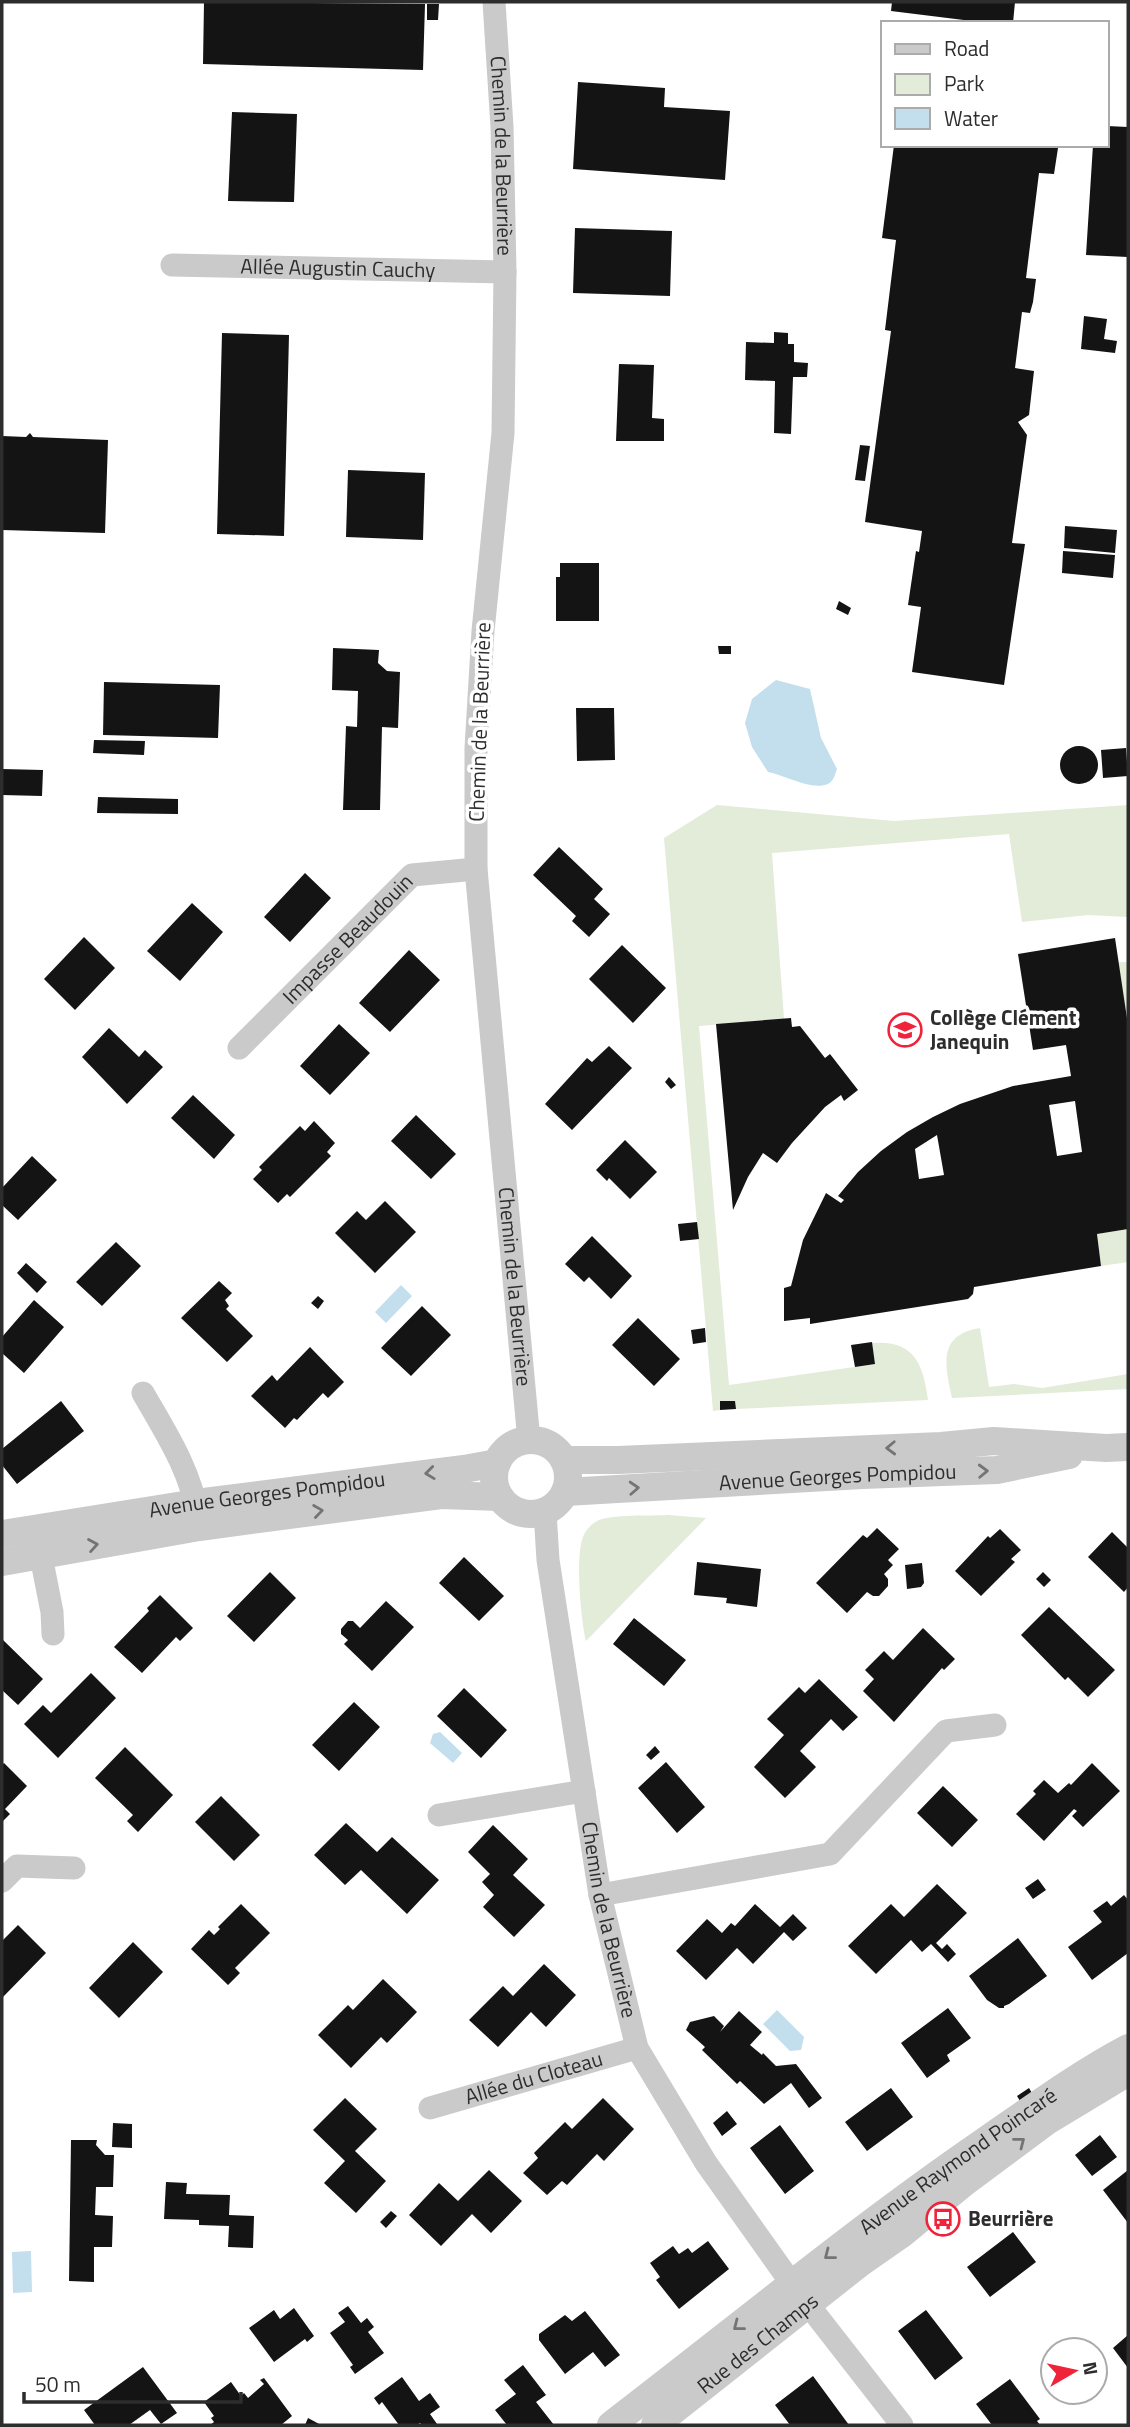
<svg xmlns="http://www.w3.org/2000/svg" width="1130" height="2427" viewBox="0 0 1130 2427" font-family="'Titillium Web',sans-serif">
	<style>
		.green { fill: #e3ebd9 }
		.water { fill: #c3deed }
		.building { fill: #141414; fill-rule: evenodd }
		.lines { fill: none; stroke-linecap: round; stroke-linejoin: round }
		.minor { stroke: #cacaca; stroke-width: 23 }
		.tertiary { stroke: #cacaca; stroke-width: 28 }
		.oneway { stroke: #747474 }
		.labels { text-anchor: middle; stroke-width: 7; stroke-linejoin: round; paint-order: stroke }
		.street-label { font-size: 21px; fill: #2d2d2d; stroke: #fff }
		.poi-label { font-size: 21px; font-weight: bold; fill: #2d2d2d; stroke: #fff; text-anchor: start }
	</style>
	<rect width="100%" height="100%" fill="#fff"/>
	<path class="green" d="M717,805L894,821L1128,805V917L1088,915L1022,922L1009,834L772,853L784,1019L699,1026L729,1385L875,1364L872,1343C914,1340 923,1363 928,1400L736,1409L735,1401H720V1410L713,1411L664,838Z
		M1118,962H1128V1025Z
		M1128,1229V1262L1101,1266L1097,1234Z
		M980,1328L989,1387L1014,1384L1042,1388L1128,1374V1389L952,1398C945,1366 937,1335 980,1328Z
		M668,1515L706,1518L586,1641C581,1621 575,1556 583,1537C585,1531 591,1524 597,1521C610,1514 652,1516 668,1515Z"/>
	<path class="water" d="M776,680L810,689L821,738L837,769C835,774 834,781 828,784C811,791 785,775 768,772L752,747L745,723L752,699Z
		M401,1285L412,1296L386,1323L375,1312Z
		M440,1732L462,1753L453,1763L430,1743L433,1734Z
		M777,2010L804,2037L801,2050L790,2051L763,2024Z
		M31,2251L32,2292L13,2293L12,2252Z"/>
	<path class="building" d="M204,2L425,4L423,70L203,64Z
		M892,2H1015L1013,23H988L891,11Z
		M427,4H439L438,20H427Z
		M578,82L665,88L664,107L730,111L725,180L573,169Z
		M232,112L297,114L294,202L228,201Z
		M1107,126L1128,127V257L1086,255L1093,145H1107Z
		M894,145H1043L1058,148L1054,174L1039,173L1026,278L1036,279L1033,302L1030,313L1022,312L1015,368L1034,371L1029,415L1018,422L1027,435L1012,543L1025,544L1004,685L912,672L921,607L908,605L916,551L919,552L922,531L865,522L891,331L885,330L896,240L882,238Z
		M575,228L672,231L670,296L573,293Z
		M1084,316L1107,319L1104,339L1117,341L1115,353L1081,349Z
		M774,332L788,333V344H794V362L808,363L807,377H793L791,434L774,433L775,381L745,380L746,342L774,343Z
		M222,333L289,335L284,536L217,534Z
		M619,364L654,365L652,418L664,419V441H616Z
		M30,433L33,437L108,440L105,533L2,530V436L26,437Z
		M860,445L870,446L865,481L855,480Z
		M348,470L425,473L423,540L346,537Z
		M1065,526L1117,530L1115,553L1064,548Z
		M1063,551L1115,555L1113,578L1062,573Z
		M560,563H599V621H556V577H560Z
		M839,601L851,608L848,615L836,609Z
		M718,646H731V654H719Z
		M333,648L379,650L378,663L387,671L400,672L398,728L382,727L380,810H343L346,726L357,727L358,691L332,690Z
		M104,682L220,685L218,738L103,735Z
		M576,708H614L615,760L577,761Z
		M94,740L145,741L144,755L93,753Z
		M1060 765a19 19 0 1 1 38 0a19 19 0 1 1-38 0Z
		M1126,748L1128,776L1103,778L1101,750Z
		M2,769L43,770L42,796L2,795Z
		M98,797L178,799V814L97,813Z
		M559,847L603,889L594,899L610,914L589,937L572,921L576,916L533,875Z
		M305,873L331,898L290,942L264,917Z
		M192,903L223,932L180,981L147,951Z
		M84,937L115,968L75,1010L44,979Z
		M1115,938L1128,1025V1229L1097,1234L1101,1266L974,1287L973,1294L968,1299L810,1324V1318L784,1321V1288L791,1286L803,1240L826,1193L841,1203L844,1200L838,1196L858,1172L881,1151L907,1132L933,1117L960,1104L1013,1086L1071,1076L1066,1045L1033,1050L1018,954ZM1075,1101L1082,1152L1057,1156L1049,1105ZM937,1135L944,1175L919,1179L915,1149Z
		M622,945L666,988L633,1023L589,979Z
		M409,950L440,980L390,1032L359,1003Z
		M791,1018L792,1027L800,1026L825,1058L830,1054L858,1090L844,1101L841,1095L825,1107L792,1143L777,1163L763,1153L748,1177L733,1210L716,1024Z
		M339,1024L370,1053L330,1095L300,1066Z
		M109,1028L139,1057L145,1050L163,1067L127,1104L82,1057Z
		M609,1046L632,1068L572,1130L545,1104L587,1058L592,1062Z
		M669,1077L676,1085L671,1089L665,1082Z
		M193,1095L235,1135L214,1159L171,1118Z
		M416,1115L456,1154L431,1179L391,1141Z
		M314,1121L335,1143L327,1152L331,1156L290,1197L287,1194L278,1203L253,1179L262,1170L259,1167L300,1126L305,1131Z
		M625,1140L657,1172L630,1199L609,1178L607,1181L596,1170Z
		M32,1156L57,1180L18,1220L2,1205V1188Z
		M385,1201L416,1232L375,1273L335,1233L357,1211L366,1220Z
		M697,1222L699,1239L680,1241L678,1224Z
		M592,1236L632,1276L611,1299L589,1277L584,1282L565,1264Z
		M116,1242L141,1266L102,1306L76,1282Z
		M26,1263L47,1282L37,1293L17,1273Z
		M219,1281L232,1293L225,1300L229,1306L226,1309L253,1336L227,1362L181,1318Z
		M318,1296L324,1301L318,1309L311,1303Z
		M34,1300L64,1327L24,1373L2,1353V1337Z
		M422,1306L451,1335L411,1376L381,1348Z
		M638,1318L680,1359L654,1386L612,1345Z
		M705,1328L706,1342L693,1344L691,1330Z
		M872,1342L875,1364L855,1367L851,1345Z
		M310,1347L344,1382L328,1398L323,1393L297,1420L294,1418L285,1428L251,1396L272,1375L277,1381Z
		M61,1401L84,1431L17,1484L2,1465V1449Z
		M720,1401H735L736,1409L720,1410Z
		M877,1528L899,1549L888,1560L893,1565L884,1574L888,1579V1586L879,1596H873L867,1592L847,1613L816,1583L863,1535L867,1538Z
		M1000,1529L1021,1550L1011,1559L1015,1562L981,1596L955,1571L988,1536L990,1538Z
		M1112,1532L1128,1548V1587L1124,1592L1088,1557Z
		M464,1557L504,1596L479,1621L439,1583Z
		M697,1562L761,1569L757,1607L726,1603L727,1598L694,1595Z
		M922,1563L924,1583L921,1587L907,1589L905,1565Z
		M270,1572L296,1598L254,1642L227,1616Z
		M1043,1572L1051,1580L1044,1587L1036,1579Z
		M160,1595L193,1628L180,1641L176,1637L142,1673L114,1647L149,1611L147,1608Z
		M386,1601L414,1627L372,1671L344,1644L348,1640L341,1634V1629L348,1621H353L360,1628Z
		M1049,1607L1115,1670L1088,1697L1068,1677L1065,1680L1021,1635Z
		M634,1618L686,1660L664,1686L613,1644Z
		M923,1628L955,1659L944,1670L942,1668L894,1722L863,1691L874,1679L865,1670L884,1651L893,1660Z
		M2,1639L43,1679L18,1705L2,1690Z
		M91,1673L116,1698L58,1758L24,1724L43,1705L51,1713Z
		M819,1679L858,1717L843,1731L831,1719L800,1751L816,1767L785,1798L754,1767L784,1735L767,1719L799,1687L805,1693Z
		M464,1688L507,1730L481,1758L437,1716Z
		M354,1702L380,1727L339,1771L312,1745Z
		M655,1746L660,1752L651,1760L646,1755Z
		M125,1747L173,1795L138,1832L127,1821L133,1815L95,1778Z
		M666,1762L705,1807L677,1833L638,1788Z
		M4,1763L27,1786L5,1809L10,1814L2,1822V1765Z
		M1092,1763L1120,1791L1083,1827L1072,1816L1077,1811L1074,1809L1044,1841L1016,1814L1036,1794L1033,1791L1044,1780L1058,1793L1069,1783L1071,1785Z
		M943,1786L978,1820L952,1847L917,1813Z
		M221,1796L260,1835L234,1861L195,1822Z
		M346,1823L377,1852L392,1837L439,1880L407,1914L361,1870L345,1885L314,1855Z
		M493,1825L528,1859L513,1875L545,1905L514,1937L483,1907L494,1895L482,1882L490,1874L468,1852Z
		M1038,1879L1046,1890L1033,1899L1025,1888Z
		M937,1884L967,1913L936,1943L942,1949L947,1944L956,1954L948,1962L931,1944L922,1952L911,1940L876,1974L848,1946L891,1904L904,1917Z
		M1124,1895L1128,1900V1953L1092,1980L1068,1947L1102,1922L1093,1911L1107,1901L1111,1906Z
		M241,1904L270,1933L235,1968L240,1973L228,1985L191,1949L209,1930L214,1935L220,1929L218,1927Z
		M755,1904L780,1927L793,1914L807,1928L793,1941L784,1932L753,1964L737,1948L706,1980L676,1951L707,1919L722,1933L731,1923L735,1926Z
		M18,1925L46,1953L2,1998V1941Z
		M1018,1938L1047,1976L1009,2004L1004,2006V2008H999L987,2000L969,1976Z
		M133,1942L163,1972L119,2018L89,1988Z
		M544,1964L576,1995L546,2027L531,2012L498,2047L469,2020L503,1986L513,1996Z
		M383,1979L417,2012L387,2043L381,2037L351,2068L318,2035L348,2005L353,2010Z
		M948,2008L971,2038L947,2055L950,2061L927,2078L901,2043Z
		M739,2011L762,2032L750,2045L762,2055L763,2053L776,2066L796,2064L822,2098L809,2108L791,2083L764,2104L740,2081L737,2084L702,2050L705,2047L686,2030L690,2022L714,2016L724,2026L720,2032Z
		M891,2088L913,2117L867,2151L845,2122Z
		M1029,2088L1032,2093L1020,2101L1017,2096Z
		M345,2098L377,2129L355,2151L386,2181L356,2213L324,2183L345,2161L313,2130Z
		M603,2098L634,2129L604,2161L597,2154L567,2185L562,2181L547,2195L523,2173L538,2158L534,2153L565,2122L572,2129Z
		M727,2111L737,2124L722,2136L713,2123Z
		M113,2123L132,2124V2148L112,2147Z
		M780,2125L814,2171L785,2194L750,2148Z
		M1100,2135L1117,2157L1092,2176L1075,2155Z
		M71,2140H97L96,2145L105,2155H114L113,2187H96L95,2215L113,2216L112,2247H94V2282L69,2281Z
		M489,2170L522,2201L491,2233L472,2214L441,2246L409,2215L439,2183L458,2201Z
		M1128,2170V2223L1103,2190Z
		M166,2182L187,2183L186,2194L230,2195L229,2215L254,2216L253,2248L228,2247L229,2226L199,2225V2220L164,2219Z
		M391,2211L397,2216L386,2228L380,2222Z
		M946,2212L950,2218L939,2227L935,2221Z
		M1013,2232L1036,2262L990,2297L967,2267Z
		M708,2241L729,2269L679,2309L656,2280L660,2277L650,2263L673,2246L679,2254L688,2248L692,2253Z
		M348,2306L361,2323L367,2318L374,2327L368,2332L384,2353L355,2374L350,2367L353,2365L330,2333L345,2322L338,2313Z
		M294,2308L314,2336L307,2342L305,2339L274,2362L249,2328L274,2310L280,2319Z
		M926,2310L963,2358L935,2380L898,2331Z
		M585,2311L620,2355L605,2367L593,2352L565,2374L539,2340V2334L565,2315L572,2321Z
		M1128,2335V2368L1113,2348Z
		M523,2365L546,2395L536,2402L554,2425H507L495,2410L516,2394L504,2380Z
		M143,2367L177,2413L161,2424L150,2410L129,2425H95L84,2410Z
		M813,2376L827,2395L849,2425H790L775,2405Z
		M402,2377L419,2401L430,2393L440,2407L430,2414L437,2424L435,2425H422L420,2423L417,2425H399L382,2402L379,2405L374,2398Z
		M264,2378L292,2416L281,2425H210L214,2422L211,2418L214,2416L204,2402L231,2382L241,2396L244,2393L248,2398L264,2384L260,2380Z
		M1010,2379L1040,2419L1037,2421L1040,2425H992L976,2404Z
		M308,2418L321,2425H305Z"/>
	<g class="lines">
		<g class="minor">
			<path id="s1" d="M494,2L502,127L505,272L503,433L483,631L476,748V869L529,1441"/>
			<path id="s2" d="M172,265L505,272"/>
			<path id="s3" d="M239,1048L412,875L476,869"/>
			<path d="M143,1393C166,1433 191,1471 198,1517"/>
			<path id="s4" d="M545,1512L548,1560L600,1895L637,2048L706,2163L792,2284L902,2425"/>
			<path d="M38,1541L52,1612L53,1634"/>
			<path d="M439,1815L584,1791"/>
			<path d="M2,1881L17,1866L74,1868"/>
			<path d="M600,1895L830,1854L946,1731L995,1725"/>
			<path id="s5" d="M430,2108L637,2048"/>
		</g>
		<g class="tertiary">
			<circle cx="531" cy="1477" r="37"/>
			<path d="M564,1460H618L941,1446L994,1441L1106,1448L1128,1447"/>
			<path id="s6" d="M565,1492L862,1475L997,1470L1069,1455"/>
			<path id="s7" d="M2,1534L196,1503L464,1469L497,1463"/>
			<path d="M2,1562L199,1527L441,1495L500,1497"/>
			<path id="s8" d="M611,2425C734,2331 854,2231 982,2143C1030,2110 1077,2075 1128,2048"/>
			<path id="s9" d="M655,2425L860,2263L903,2233L965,2182L1047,2121L1128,2072"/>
		</g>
	</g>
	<defs><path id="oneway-chevron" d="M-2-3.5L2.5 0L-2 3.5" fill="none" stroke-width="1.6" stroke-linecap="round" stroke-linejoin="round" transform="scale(1.75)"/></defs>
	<g class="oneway">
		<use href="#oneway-chevron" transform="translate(891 1448) rotate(178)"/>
		<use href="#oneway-chevron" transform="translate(983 1471) rotate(-2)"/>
		<use href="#oneway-chevron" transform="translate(430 1473) rotate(173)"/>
		<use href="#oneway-chevron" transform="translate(634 1488) rotate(-3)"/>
		<use href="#oneway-chevron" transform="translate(318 1511) rotate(-8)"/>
		<use href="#oneway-chevron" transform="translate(93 1545) rotate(-10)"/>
		<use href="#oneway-chevron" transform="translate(1020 2142) rotate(-38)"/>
		<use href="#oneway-chevron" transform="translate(829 2255) rotate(142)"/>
		<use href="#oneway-chevron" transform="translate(738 2326) rotate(142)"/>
	</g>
	<defs>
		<symbol id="school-ring" viewBox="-11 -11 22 22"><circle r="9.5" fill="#fff" stroke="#ef2339" stroke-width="1.5"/><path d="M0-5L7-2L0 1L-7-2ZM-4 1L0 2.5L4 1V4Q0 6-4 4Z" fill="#ef2339"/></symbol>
		<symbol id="bus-ring" viewBox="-11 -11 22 22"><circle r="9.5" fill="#fff" stroke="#ef2339" stroke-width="1.5"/><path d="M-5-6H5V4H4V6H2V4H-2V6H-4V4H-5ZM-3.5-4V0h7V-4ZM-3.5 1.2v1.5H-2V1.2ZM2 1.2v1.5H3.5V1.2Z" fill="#ef2339"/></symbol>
	</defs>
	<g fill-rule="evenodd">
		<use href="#school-ring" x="886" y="1011" width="38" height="38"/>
		<use href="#bus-ring" x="924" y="2200" width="38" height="38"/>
	</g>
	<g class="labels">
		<g class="street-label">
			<text dy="7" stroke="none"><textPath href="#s1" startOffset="154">Chemin de la Beurrière</textPath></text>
			<text dy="7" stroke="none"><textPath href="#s2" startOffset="166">Allée Augustin Cauchy</textPath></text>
			<text transform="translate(480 722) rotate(-88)" y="7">Chemin de la Beurrière</text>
			<text dy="7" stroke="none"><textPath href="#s3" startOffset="154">Impasse Beaudouin</textPath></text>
			<text dy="7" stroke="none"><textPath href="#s1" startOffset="1288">Chemin de la Beurrière</textPath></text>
			<text dy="7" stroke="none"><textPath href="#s6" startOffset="273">Avenue Georges Pompidou</textPath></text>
			<text dy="7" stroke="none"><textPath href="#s7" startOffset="268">Avenue Georges Pompidou</textPath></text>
			<text dy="7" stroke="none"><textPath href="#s4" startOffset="413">Chemin de la Beurrière</textPath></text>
			<text dy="7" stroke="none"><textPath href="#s5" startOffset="108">Allée du Cloteau</textPath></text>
			<text dy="7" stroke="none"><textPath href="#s8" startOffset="436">Avenue Raymond Poincaré</textPath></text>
			<text dy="7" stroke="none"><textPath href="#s9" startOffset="131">Rue des Champs</textPath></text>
		</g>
		<g class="poi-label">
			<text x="930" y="1025">Collège Clément<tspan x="930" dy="24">Janequin</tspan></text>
			<text x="968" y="2226">Beurrière</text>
		</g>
	</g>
	<rect width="1130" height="2427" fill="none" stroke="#2d2d2d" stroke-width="7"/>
	<rect x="881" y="21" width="228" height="126" fill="#ffffff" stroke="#ababab" stroke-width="2"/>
	<rect x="895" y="44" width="35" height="10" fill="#cacaca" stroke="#ababab" stroke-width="2"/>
	<text x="944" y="56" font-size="21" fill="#2d2d2d">Road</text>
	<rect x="895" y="74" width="35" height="21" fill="#e3ebd9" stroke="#ababab" stroke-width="2"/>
	<text x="944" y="91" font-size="21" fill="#2d2d2d">Park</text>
	<rect x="895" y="108" width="35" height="21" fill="#c3deed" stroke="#ababab" stroke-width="2"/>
	<text x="944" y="126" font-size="21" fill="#2d2d2d">Water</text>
	<g transform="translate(1074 2371) rotate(81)"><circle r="33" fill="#ffffff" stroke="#ababab" stroke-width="2"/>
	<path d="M0-5L12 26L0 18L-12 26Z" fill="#ef2339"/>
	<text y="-10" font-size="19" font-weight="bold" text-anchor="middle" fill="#2d2d2d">N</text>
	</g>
	<path d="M24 2392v10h217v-10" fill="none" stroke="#2d2d2d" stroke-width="3.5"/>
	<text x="35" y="2392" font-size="21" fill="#2d2d2d" stroke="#ffffff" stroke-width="5" paint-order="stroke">50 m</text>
</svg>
